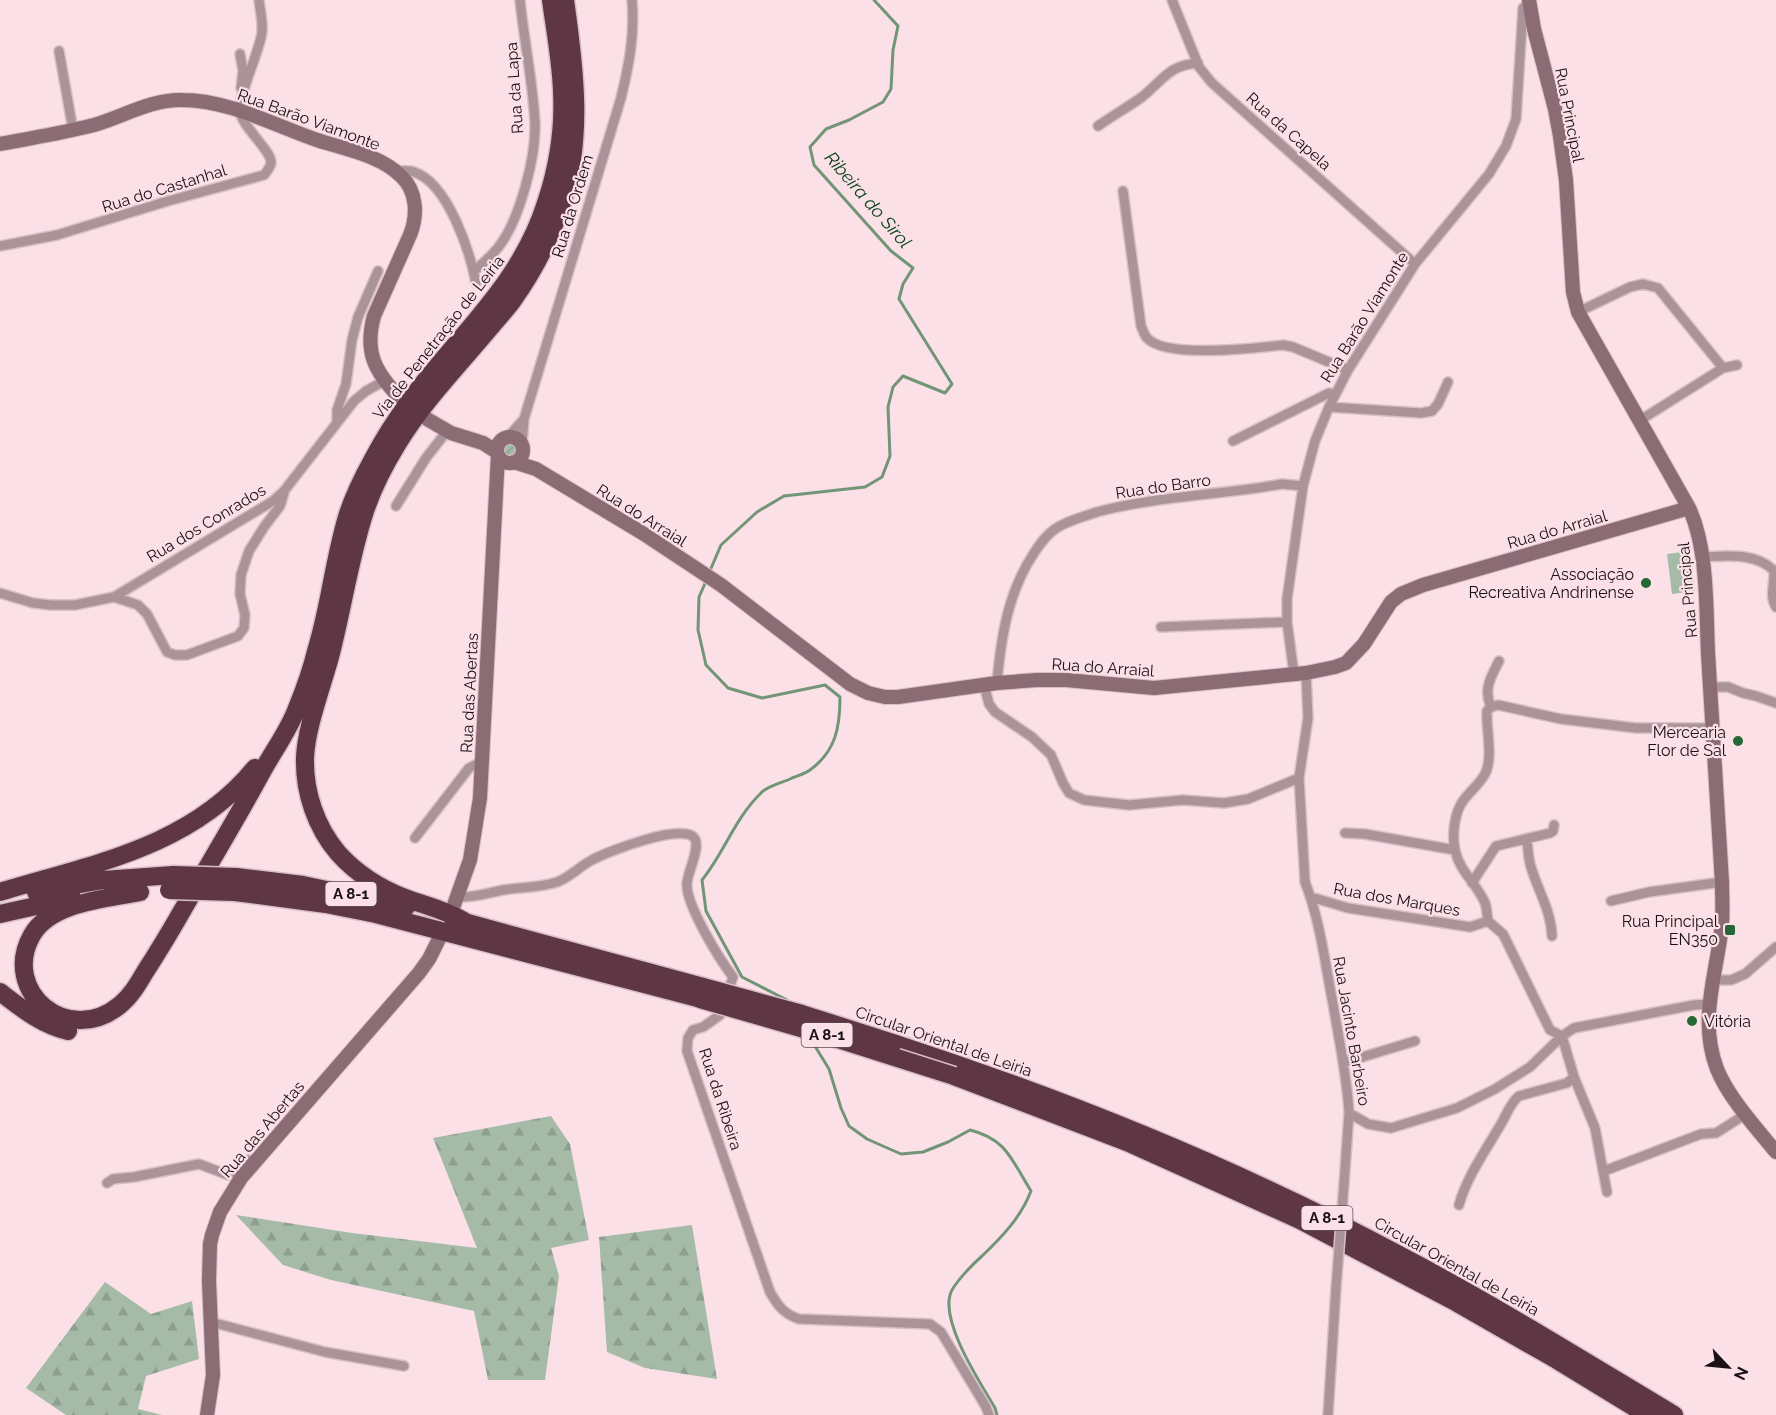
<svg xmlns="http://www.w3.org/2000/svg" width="1776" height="1415" viewBox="0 0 1776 1415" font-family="Raleway,sans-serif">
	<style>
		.forest { fill: url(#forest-firs) }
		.garden { fill: url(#garden-furrows) }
		.pitch { fill: #a5bba8 }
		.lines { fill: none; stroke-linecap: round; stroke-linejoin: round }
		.stream { stroke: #719576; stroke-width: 3 }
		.street-casing { stroke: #d7bfc5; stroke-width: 12 }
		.secondary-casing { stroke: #d7bfc5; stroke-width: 16 }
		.highway-casing { stroke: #d7bfc5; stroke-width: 21 }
		.street { stroke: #aa9499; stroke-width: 9 }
		.secondary { stroke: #8b6b74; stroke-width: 14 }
		.highway { stroke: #5f3643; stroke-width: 18 }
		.street-bridge-casing { stroke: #d7bfc5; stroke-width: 12; stroke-linecap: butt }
		.highway-bridge-casing { stroke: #d7bfc5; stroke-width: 21; stroke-linecap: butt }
		.street-bridge { stroke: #aa9499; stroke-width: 9 }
		.highway-bridge { stroke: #5f3643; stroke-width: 18 }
		.poi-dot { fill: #246935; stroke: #fbe0e7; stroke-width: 2 }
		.labels { text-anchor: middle; stroke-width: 4.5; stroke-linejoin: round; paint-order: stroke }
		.shield { fill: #fbe0e7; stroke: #5d4f53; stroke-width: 1.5 }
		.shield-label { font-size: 15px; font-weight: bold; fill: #191113 }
		.street-label { font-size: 16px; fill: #191113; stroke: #fbe0e7 }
		.poi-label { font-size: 16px; fill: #191113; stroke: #fbe0e7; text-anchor: end }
		.water-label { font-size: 18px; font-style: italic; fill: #0a461c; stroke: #fbe0e7 }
	</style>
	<defs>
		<pattern id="forest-firs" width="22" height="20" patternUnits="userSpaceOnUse" patternTransform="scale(1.5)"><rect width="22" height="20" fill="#a5bba8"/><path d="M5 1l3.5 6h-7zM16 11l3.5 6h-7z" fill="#8da090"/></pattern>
		<pattern id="garden-furrows" width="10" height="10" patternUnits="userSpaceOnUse" patternTransform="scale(1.5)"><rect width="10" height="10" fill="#a5bba8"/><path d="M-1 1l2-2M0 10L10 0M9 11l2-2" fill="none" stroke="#8da090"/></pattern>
	</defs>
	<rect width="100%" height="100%" fill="#fbe0e7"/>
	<path class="forest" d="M551,1116L570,1144L589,1240L551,1248L559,1276L545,1380H488L474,1311L331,1280L283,1265L236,1215L352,1233L477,1248L433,1138Z
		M692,1225L717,1379L645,1368L607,1352L599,1237Z
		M105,1282L151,1314L192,1301L199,1359L146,1376L138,1409L162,1415H66L26,1388Z"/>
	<path class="garden" d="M503 450a7 7 0 1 1 14 0a7 7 0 1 1-14 0Z"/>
	<path class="pitch" d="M1690,551L1695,591L1672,594L1667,554Z"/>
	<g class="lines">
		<path class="stream" d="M709,573L721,545L757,512L784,496L865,487L882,477L890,456L888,407L893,387L903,376L945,393L952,384L899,299L903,284L913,268L891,251L814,165L810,147L826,129L849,120L883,102L891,89L893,50L898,26L874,0
			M707,579L699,597L698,630L706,665L728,688L762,698L825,685L840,697C840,727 836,751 810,770C805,774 796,776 790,779C781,783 767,786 761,793C735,818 724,853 702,880L706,911L742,977L787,1000L789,1004
			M810,1038L829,1069L841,1108L849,1126L867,1139L901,1154L923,1152L948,1142L970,1130C1007,1139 1012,1161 1031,1191C1021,1217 1002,1237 982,1256C974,1263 952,1285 950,1295C942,1325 980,1382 995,1408L997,1415"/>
		<defs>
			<path id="street" d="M1172,0L1199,67L1212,83L1415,264
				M59,51L73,130
				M240,54L243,71L241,88
				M1098,126C1112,116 1128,107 1142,97C1163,80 1169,65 1198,63
				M395,171C401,171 408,170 414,172C448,183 470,252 476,283
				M1123,191L1141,326C1143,330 1144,335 1147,338C1166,359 1256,348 1283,345L1293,347L1348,370
				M0,246L57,235L168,201L264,175C267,171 270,168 271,163C272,151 243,128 240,112C237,98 260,51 262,32C263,22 260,10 259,0
				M474,271C483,263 493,255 500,245C520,218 536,157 535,123C533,82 524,41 520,0
				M1578,312L1630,287L1643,284L1658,288L1723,368
				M1329,407L1421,413L1432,411L1438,404L1448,382
				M337,421V410L346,384L352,340L358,317L378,271
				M1639,421L1723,368L1737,365
				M508,437L524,419
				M1233,441L1329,393L1335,395
				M522,444L524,419L621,98C629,65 635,34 632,0
				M396,506L426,458L447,431
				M1702,557C1725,556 1757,552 1774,571C1775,583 1769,596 1776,607
				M0,593L33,603L51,605H75L114,597L273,501L284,491L354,401L366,391L384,381
				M114,597L138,605L147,614L167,652L175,655H187L238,636L244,628L245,615L240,594L241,575L249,551L264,527L280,506L284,493
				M1161,627L1287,622
				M1306,673L1308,718L1299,778L1305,882C1320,920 1325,963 1333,1004C1339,1040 1347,1076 1349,1113L1368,1124L1391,1128L1457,1108L1495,1089L1530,1067L1562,1036L1574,1028L1694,1005L1709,1004
				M1294,674L1287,622V599L1303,486L1315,441L1329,407L1348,370L1415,264L1489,174L1506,146L1516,119L1523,8L1529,3
				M997,683C1001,637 1008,592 1034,553C1040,544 1046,535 1055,529C1068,520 1083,517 1097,512C1157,496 1221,495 1282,484L1303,486
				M984,685L989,704L995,712L1032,737L1051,755L1063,783L1069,793L1084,800L1129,805L1183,800L1224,803L1248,799L1299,778
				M1710,687H1728L1743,693L1756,696L1776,703
				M1491,707C1483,689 1491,677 1499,661
				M1345,833L1365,834L1455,850
				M415,838L469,768L481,762
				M1527,839C1528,848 1528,858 1531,867C1538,891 1551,910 1552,936
				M1472,883L1496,846L1550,833L1553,831L1554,825
				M458,897C474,898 487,893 503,890C521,887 539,888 557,882C569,878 580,866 592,860C606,852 686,821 695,839C700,849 688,871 687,883C685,904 720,960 733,977L720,1015L703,1027L693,1030L688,1038L687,1051L770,1292C778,1306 784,1314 799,1319L930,1324L941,1332L986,1407L989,1415
				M1311,897L1348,908L1470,927L1488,921C1487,915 1487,908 1485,903C1477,884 1459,871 1455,850C1452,836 1454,813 1463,801C1470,791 1481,783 1486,772C1493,754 1486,730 1487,711L1491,707L1498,705L1561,719L1636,728H1713
				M1611,901L1649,892L1722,882
				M1488,921L1503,934L1550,1030L1562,1036L1574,1077L1595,1128L1607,1192
				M1713,980H1731L1745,974L1776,947
				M1343,1063L1415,1041
				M1604,1171L1701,1134L1716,1133L1746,1114
				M107,1183L113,1179L134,1177L199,1164L228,1175L248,1160L254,1162
				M1344,1184L1349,1113
				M1459,1205C1467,1176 1486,1150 1501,1124C1507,1114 1510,1103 1519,1096L1567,1083L1574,1077
				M211,1322L325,1352L404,1366
				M1328,1415L1336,1288"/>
			<path id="secondary" d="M1529,0L1534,29L1555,109L1560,136L1566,180L1573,292L1578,312L1689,508C1708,548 1706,609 1708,653C1713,730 1717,806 1722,882C1722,896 1723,910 1722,924C1717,974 1698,1019 1717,1069C1728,1097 1757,1129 1776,1152
				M0,144C31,138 63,133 94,125C122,117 152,99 182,100C229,100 273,125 317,140C344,149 380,155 401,176C417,191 418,215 410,235L374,316C364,352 375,372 400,398
				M427,419L451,433L483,443L497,452
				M497 450a13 13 0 1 1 26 0a13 13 0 1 1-26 0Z
				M514,462L536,469L644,534L721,585L850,684L868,693L885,697H898L997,683L1037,680H1066L1154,688L1306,673L1335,667L1346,663L1364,644L1391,602L1401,594L1423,585L1689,508
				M454,905L470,860L480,798L498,455
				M207,1415L213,1375L209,1281L210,1244L212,1235L220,1212L241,1178L419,973L429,959L439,939"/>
			<path id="highway" d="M236,877L303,885L406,907
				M0,892C92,864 191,847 255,768
				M36,892L103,880L174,875
				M140,892C106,899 51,902 32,935C0,991 68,1048 120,1005C131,996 138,984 145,972C158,952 170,932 182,911C209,864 237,818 263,770C274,750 289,730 297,708C305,689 312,668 317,648C330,605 334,560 347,517C353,497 363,477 373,459C384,438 397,418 411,399C460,334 521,283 546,203C558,167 564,128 562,91C561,61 555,30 551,0
				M235,892L326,904L376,914L698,998
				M0,914L72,898
				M453,919L703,987
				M464,921C443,909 427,906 405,898C379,888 356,873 338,853C316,827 304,792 305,758C306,727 323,684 331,653C343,606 350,557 365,511C373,487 385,464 398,443C423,402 458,366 489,329C497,319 506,310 513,300C533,272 549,241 560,209C584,141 575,70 565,0
				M0,992C21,1008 42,1025 68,1031
				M893,1043C1068,1100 1241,1170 1403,1257C1496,1306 1584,1361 1674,1415
				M954,1076L1127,1142L1300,1220L1452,1300L1557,1360L1647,1415"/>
		</defs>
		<use href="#street" class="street-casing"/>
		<use href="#secondary" class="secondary-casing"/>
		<use href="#highway" class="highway-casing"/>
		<use href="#street" class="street"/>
		<use href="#secondary" class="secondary"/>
		<use href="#highway" class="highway"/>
		<defs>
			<path id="street-bridge" d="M1336,1288L1344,1184"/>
			<path id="highway-bridge" d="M174,875L236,877
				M169,890L235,892
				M703,987L802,1014L893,1043
				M700,999L822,1034L954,1076"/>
		</defs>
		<use href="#street-bridge" class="street-bridge-casing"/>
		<use href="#highway-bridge" class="highway-bridge-casing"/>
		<use href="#street-bridge" class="street-bridge"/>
		<use href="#highway-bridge" class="highway-bridge"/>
	</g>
	<g class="poi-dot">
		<circle cx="1646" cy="583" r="6"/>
		<circle cx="1738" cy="741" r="6"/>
		<rect x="1724" y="924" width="12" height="12" rx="3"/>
		<circle cx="1692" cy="1021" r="6"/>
	</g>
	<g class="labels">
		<g class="shield">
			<rect x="325.5" y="882" width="51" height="24" rx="4.5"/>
			<rect x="801.5" y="1023" width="51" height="24" rx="4.5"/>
			<rect x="1301.5" y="1206" width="51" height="24" rx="4.5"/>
		</g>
		<g class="shield-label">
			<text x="351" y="899">A 8-1</text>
			<text x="827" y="1040">A 8-1</text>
			<text x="1327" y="1223">A 8-1</text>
		</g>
		<g class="street-label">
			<text transform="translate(514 88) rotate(-94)" y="6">Rua da Lapa</text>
			<text transform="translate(1570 115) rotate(79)" y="6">Rua Principal</text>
			<text transform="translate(309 119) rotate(20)" y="6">Rua Barão Viamonte</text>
			<text transform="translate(1289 131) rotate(42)" y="6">Rua da Capela</text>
			<text transform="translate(164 188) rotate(-17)" y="6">Rua do Castanhal</text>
			<text transform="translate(572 206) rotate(-73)" y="6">Rua da Ordem</text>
			<text transform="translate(1364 317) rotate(-58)" y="6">Rua Barão Viamonte</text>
			<text transform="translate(438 337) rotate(-52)" y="6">Via de Penetração de Leiria</text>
			<text transform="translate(1163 486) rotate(-8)" y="6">Rua do Barro</text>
			<text transform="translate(642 515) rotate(32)" y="6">Rua do Arraial</text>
			<text transform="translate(206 523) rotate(-31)" y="6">Rua dos Conrados</text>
			<text transform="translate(1557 529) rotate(-16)" y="6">Rua do Arraial</text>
			<text transform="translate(1687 590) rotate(-95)" y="6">Rua Principal</text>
			<text transform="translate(1103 667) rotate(4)" y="6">Rua do Arraial</text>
			<text transform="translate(469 693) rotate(-87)" y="6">Rua das Abertas</text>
			<text transform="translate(1397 899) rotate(10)" y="6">Rua dos Marques</text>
			<text transform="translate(1352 1031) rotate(80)" y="6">Rua Jacinto Barbeiro</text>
			<text transform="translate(944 1041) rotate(19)" y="6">Circular Oriental de Leiria</text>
			<text transform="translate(721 1099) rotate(72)" y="6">Rua da Ribeira</text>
			<text transform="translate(262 1129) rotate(-50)" y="6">Rua das Abertas</text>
			<text transform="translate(1457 1266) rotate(29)" y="6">Circular Oriental de Leiria</text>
		</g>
		<g class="poi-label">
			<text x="1634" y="580">Associação<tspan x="1634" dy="18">Recreativa Andrinense</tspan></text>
			<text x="1726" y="738">Mercearia<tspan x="1726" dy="18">Flor de Sal</tspan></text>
			<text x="1718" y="927">Rua Principal<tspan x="1718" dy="18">EN350</tspan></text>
			<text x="1704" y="1027" text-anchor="start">Vitória</text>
		</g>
		<g class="water-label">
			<text transform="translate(868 200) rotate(49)" y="6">Ribeira do Sirol</text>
		</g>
	</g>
	<g transform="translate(1728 1367) rotate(116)" stroke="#fbe0e7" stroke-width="4.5" paint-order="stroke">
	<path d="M0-4.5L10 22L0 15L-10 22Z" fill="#191113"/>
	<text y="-9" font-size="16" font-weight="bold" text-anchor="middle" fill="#191113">N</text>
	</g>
</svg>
